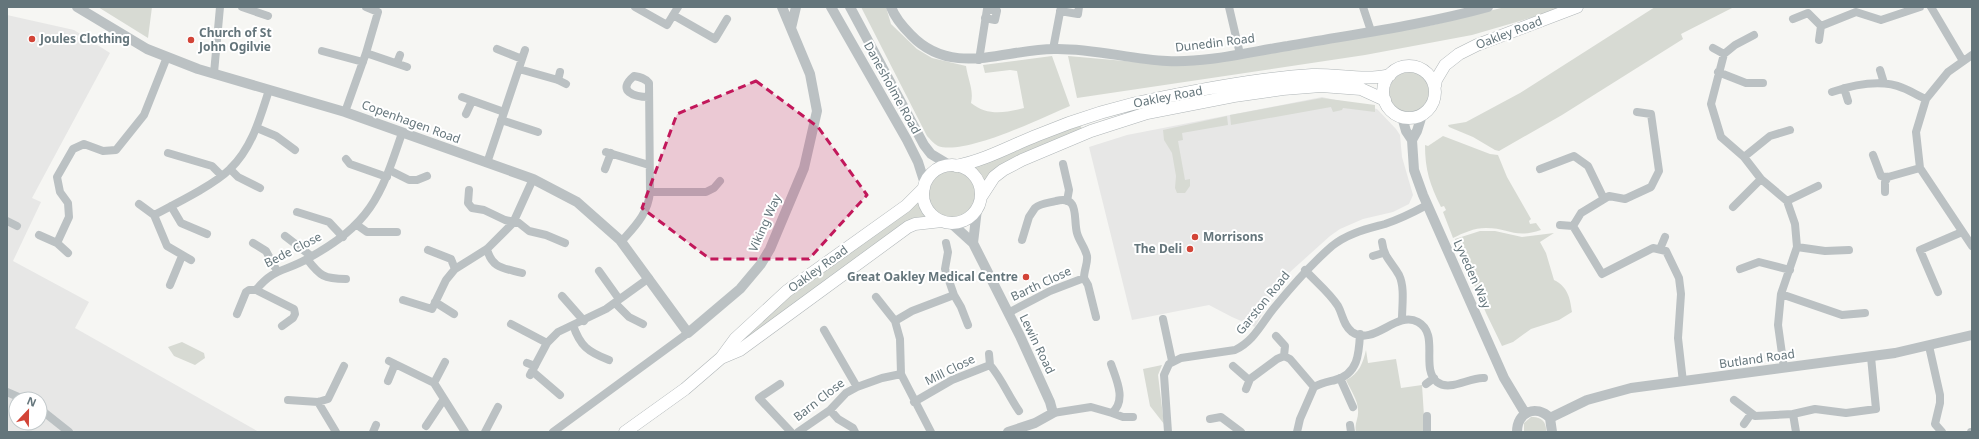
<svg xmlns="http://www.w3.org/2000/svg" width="1979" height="439" viewBox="0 0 1979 439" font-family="'Noto Sans',sans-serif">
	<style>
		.built { fill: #e7e7e6; fill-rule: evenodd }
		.green { fill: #d7dad3 }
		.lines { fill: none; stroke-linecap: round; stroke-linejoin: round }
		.primary-casing { stroke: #afb5b7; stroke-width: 13 }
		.minor { stroke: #bbc1c3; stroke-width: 8 }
		.tertiary { stroke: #bbc1c3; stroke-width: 10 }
		.primary { stroke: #fff; stroke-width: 12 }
		.marked { fill: #c2185b; fill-opacity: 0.2; stroke: #c2185b; stroke-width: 3; stroke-dasharray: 8 5; stroke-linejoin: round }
		.poi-dot { fill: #d24437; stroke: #fff; stroke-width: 1.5 }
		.labels { text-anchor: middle; stroke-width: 4; stroke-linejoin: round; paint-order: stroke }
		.poi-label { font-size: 12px; font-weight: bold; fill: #64757b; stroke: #fff; text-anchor: start }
		.street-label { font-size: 12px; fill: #64757b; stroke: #fff }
	</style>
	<rect width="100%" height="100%" fill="#f6f6f3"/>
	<path class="built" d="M7,15L74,30L110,53L32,198L41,202L13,261L89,302L75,328L259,432H7ZM16,399H40V423H16Z
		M1322,97L1377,109L1396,129L1400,135L1402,157L1413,195L1409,204L1393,212L1363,219L1340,229L1330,236L1290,272L1272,296L1255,327L1232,317L1209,305L1132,320L1089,147L1127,135Z"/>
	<path class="green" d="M98,7H152L148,38Z
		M861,7H886L891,24L917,49L932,58L966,66C968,80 974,90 971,103C987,116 1005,113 1024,108L1017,71L1010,70L985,73L983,65L1052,56L1070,106C1044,117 964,156 938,146C934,144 930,139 927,136Z
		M1505,7H1559L1547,13L1472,35L1365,55L1077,98L1068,56L1170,65L1433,25Z
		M1655,7H1734L1681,34L1683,39L1562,115L1499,151L1495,150L1473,137L1449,127L1448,125L1466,122L1520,93Z
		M1389 93a21 21 0 1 1 42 0a21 21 0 1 1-42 0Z
		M1322,98L1375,105V112L1343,108L1342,110L1333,112L1331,107L1231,125L1230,115Z
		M1227,116L1228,125L1182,133L1183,140L1178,141L1185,180L1190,179V186L1185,193H1177L1175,188L1176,176L1172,153L1164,140L1163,130Z
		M1080,123L1082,129L984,185L978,172L971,168Z
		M1443,136L1490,154L1498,155L1507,177L1531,219L1529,221L1530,224L1536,223L1541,230C1515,239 1509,228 1486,228C1474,228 1463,233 1453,238L1443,212L1446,210L1444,206L1441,207C1430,185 1425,170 1425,145L1428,146Z
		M927 194a25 25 0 1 1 50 0a25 25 0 1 1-50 0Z
		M919,200L929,217L728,352L766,314Z
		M1480,231H1495L1522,237L1554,233L1540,242L1546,253L1554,280C1568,287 1570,298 1572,312L1559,320L1531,329L1513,342L1502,346L1486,313L1455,239Z
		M182,342L204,353L205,358L195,365L174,356L168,347Z
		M1366,350L1368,363L1396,359L1401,388L1422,385L1425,432H1356C1354,423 1359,418 1358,410C1358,400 1350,389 1346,380C1359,374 1363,363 1366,350Z
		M1162,365L1158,375L1164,424L1150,406L1143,369Z
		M1531,417C1541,416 1547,422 1546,432H1524V423Z"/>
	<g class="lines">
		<defs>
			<path id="primary" d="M1383 92a26 26 0 1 1 52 0a26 26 0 1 1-52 0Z
				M1435,86L1436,80L1445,65L1459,54L1477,45L1577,7
				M923 194a29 29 0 1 1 58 0a29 29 0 1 1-58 0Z
				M956,166C986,160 1010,146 1038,135C1079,118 1122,105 1165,97C1213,87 1263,78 1312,75C1338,74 1364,81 1390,75
				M981,197L994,177L1003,170L1022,160L1091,131L1147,113L1234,96L1283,89L1321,86L1361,89L1385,100
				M721,358L740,350L908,227L915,224L942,221
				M625,432L685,389L721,358L735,339L787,291L906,206L924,188"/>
		</defs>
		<use href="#primary" class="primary-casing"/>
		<path class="minor" d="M242,7L268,16
			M635,7L667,25L678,7
			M1229,7L1240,54
			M1363,7L1371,31
			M1931,7L1963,61
			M1060,11L1078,14L1079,7
			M673,15L715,39L727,19
			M1793,19L1808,13L1821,26
			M1754,35L1735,45L1724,54L1711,104L1721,137L1744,157L1761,179L1787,201L1795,224L1797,247L1781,294L1778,325L1784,368
			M1819,40L1821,26L1856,12L1881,20L1920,7
			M1713,48L1724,54
			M1053,49L1061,7
			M322,51L363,62
			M366,53L407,67
			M1972,55L1948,72L1926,99L1916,132L1920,168L1972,246
			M522,59L525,50
			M979,60L987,9L997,11L995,20L985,18
			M397,63L400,55
			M519,69L558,80L566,84
			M1880,70L1884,83
			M1718,72L1746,83H1763
			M214,73L220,7
			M558,80L560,72
			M1844,88L1848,101
			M1832,92C1853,85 1882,79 1903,88C1911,91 1918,96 1926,99
			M462,97L504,112
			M345,112L366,53L378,12L366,7
			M1637,112L1651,114L1659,171L1651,187L1625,199L1609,196L1581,213L1573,226L1602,274L1653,248L1666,251L1679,278L1681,294L1678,338L1683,382
			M466,114L472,101
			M501,120L538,132
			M257,128L276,136L295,150
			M606,152L649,165
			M168,153L212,166L221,175
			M1873,155L1881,176L1888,177L1920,168
			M1744,157L1770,136L1790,130
			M346,159L350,164L387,177
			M487,163L522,59L497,49
			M1063,164L1069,190L1067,201
			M230,169L238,177L260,188
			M605,169L611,153
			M1540,169L1574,156L1588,166L1604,199
			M389,170L409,180H417L427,176
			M469,190L468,203L472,208L484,210L505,220L519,223L529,231L546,235L565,243
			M650,192H706L714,188L720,181
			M1885,192V182L1888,177
			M1787,201L1818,186
			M139,204L154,215
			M171,206L181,223L207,234
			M1733,207L1761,179
			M297,212L329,222L343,237
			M7,221L17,226
			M357,225L367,232H397
			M1560,225L1573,226
			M39,235L57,243L68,253
			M285,236L311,256
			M621,242C635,226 648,214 650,192L649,83C645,78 640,77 634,76C616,91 634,97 649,97
			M1382,242C1384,258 1392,262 1399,275C1405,287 1402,306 1402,319
			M57,243L69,217L68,203L60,192L57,177L73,149L84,144L103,151L116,150L144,115L167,57
			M253,243L266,251L277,271
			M946,243L948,252L945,269L954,295
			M1797,247L1825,251L1849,250
			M487,249C492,269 504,268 522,273
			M1660,249L1665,237
			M428,250L451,259L455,269
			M1373,256L1383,253
			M307,259C320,276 324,279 346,279
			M191,260L167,246L154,215C175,204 214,185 230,169C252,148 260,118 269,90
			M1740,269L1759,262L1790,270
			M1305,270C1316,282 1329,292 1338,306C1343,315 1343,325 1352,332C1374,347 1396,310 1418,322C1440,334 1420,368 1437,382C1450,392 1469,377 1484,378
			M599,271L619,299
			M1084,278L1088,285L1096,317
			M170,285L182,256
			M256,290C274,268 284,272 307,259C370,224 380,199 402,133
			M1938,292L1920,250L1962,232
			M1781,294L1842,315L1865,313
			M562,296L584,321
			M876,297L895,321L900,339L901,374L931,432
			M403,300L432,309L446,280L455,269L487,249L513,223L533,179
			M435,302L454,314
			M615,303L629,317L643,324
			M1008,313L1050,291L1084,278C1084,270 1088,263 1087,256C1085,247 1079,241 1077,233C1073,218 1080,195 1056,201C1049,203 1041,203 1035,208L1029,217L1022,240
			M237,314L246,292L249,290H256L294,309L295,314L293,318L282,326
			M1163,319L1172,361
			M895,321L912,311L954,295L961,307L968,325
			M511,324L547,343
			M573,325C580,346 588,352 609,360
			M824,330L857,387
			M1276,336L1285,346L1284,356
			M1929,346L1940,395V403L1935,424L1942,432
			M989,354L990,365
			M389,361L434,383L465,432
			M527,363L535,366
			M1233,366L1249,380
			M532,371L560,395
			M530,375L547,343L558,332L606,309L649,278
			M1340,378L1353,407
			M388,381L395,364
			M434,383L445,362
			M780,384L759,398L791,432
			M1426,384L1434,378
			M1246,389L1250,379L1277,359L1284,356L1290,359L1314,387C1321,383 1327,382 1335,380C1358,374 1359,354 1360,334
			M7,392L23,399
			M288,400L318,402L328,399L344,366
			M1734,400L1755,416L1793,414
			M318,402L336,432
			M914,402L952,380L990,365C1002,379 1008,395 1019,411
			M40,409L69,432
			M830,410L838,419L853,428L855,432
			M1053,413L1091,407L1112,413C1127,400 1116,379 1111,364
			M1112,413L1123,417H1133
			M1427,416V432
			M1210,419L1221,417L1241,432
			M1744,424L1751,414
			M1350,425L1351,432
			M426,426L444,399
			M373,432L376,425
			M485,432L498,407
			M553,432L688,333
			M798,432L830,410L846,393L857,387L882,378L901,374
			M1168,432L1164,375L1169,364L1181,358L1235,350C1254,341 1261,324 1274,308C1292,286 1310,265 1332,246C1348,233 1367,229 1385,224C1400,219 1414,212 1427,205
			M1297,432L1300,419L1314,387
			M1796,432L1793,414L1815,409L1846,413L1876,409L1871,357
			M1971,432H1972"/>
		<path class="tertiary" d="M77,7L147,49L198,69L345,112L533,179L577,202L620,240L688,333L740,289L761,264L770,249L804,168L817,111L810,74L782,7
			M831,7L907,140L918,162L925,184
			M850,7L924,145L931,154L951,166
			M891,7C895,18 903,27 911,35C952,78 1005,49 1054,49C1092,48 1129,59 1167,61C1207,63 1249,52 1288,46C1355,34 1423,25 1488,7
			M791,28L796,7
			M1402,117L1406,131L1412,140L1414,170L1423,195L1504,378L1525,413
			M1412,140L1417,131L1422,115
			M951,223L973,243L1020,336L1050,402L1053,413L1035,423L1008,432
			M973,243L977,209
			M1550,418L1587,400L1631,388L1895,353L1972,335
			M1517,432C1517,412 1536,404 1550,418L1552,432"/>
		<use href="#primary" class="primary"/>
	</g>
	<path class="marked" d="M756,81L818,127L867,195L809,259H710L642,208L677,114Z"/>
	<g class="poi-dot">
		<circle cx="32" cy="39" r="4"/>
		<circle cx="191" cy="40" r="4"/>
		<circle cx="1195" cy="237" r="4"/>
		<circle cx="1190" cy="249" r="4"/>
		<circle cx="1026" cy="277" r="4"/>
	</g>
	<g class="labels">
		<g class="poi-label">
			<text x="199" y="37">Church of St<tspan x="199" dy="14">John Ogilvie</tspan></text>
			<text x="40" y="43">Joules Clothing</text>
			<text x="1203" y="241">Morrisons</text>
			<text x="1182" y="253" text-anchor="end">The Deli</text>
			<text x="1018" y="281" text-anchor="end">Great Oakley Medical Centre</text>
		</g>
		<g class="street-label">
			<text transform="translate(1509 33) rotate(-21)" y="4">Oakley Road</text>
			<text transform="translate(1215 43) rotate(-7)" y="4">Dunedin Road</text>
			<text transform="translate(892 88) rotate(61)" y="4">Danesholme Road</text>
			<text transform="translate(1168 97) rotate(-11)" y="4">Oakley Road</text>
			<text transform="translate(411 122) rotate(20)" y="4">Copenhagen Road</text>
			<text transform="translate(765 223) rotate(-66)" y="4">Viking Way</text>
			<text transform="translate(293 250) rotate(-27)" y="4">Bede Close</text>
			<text transform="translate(818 269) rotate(-36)" y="4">Oakley Road</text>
			<text transform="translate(1472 274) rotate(66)" y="4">Lyveden Way</text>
			<text transform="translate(1041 284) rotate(-25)" y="4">Barth Close</text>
			<text transform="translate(1263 303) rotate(-51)" y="4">Garston Road</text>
			<text transform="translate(1037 344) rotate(64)" y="4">Lewin Road</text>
			<text transform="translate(1757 359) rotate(-8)" y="4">Butland Road</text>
			<text transform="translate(950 370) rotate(-26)" y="4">Mill Close</text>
			<text transform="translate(819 400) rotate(-38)" y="4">Barn Close</text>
		</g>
	</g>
	<rect width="1979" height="439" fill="none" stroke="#64757b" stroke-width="16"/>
	<g transform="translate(28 411) rotate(22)"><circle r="19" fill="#ffffff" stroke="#c1c8ca"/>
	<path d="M0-3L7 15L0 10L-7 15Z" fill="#d24437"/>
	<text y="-6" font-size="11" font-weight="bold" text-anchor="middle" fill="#64757b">N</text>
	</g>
</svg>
